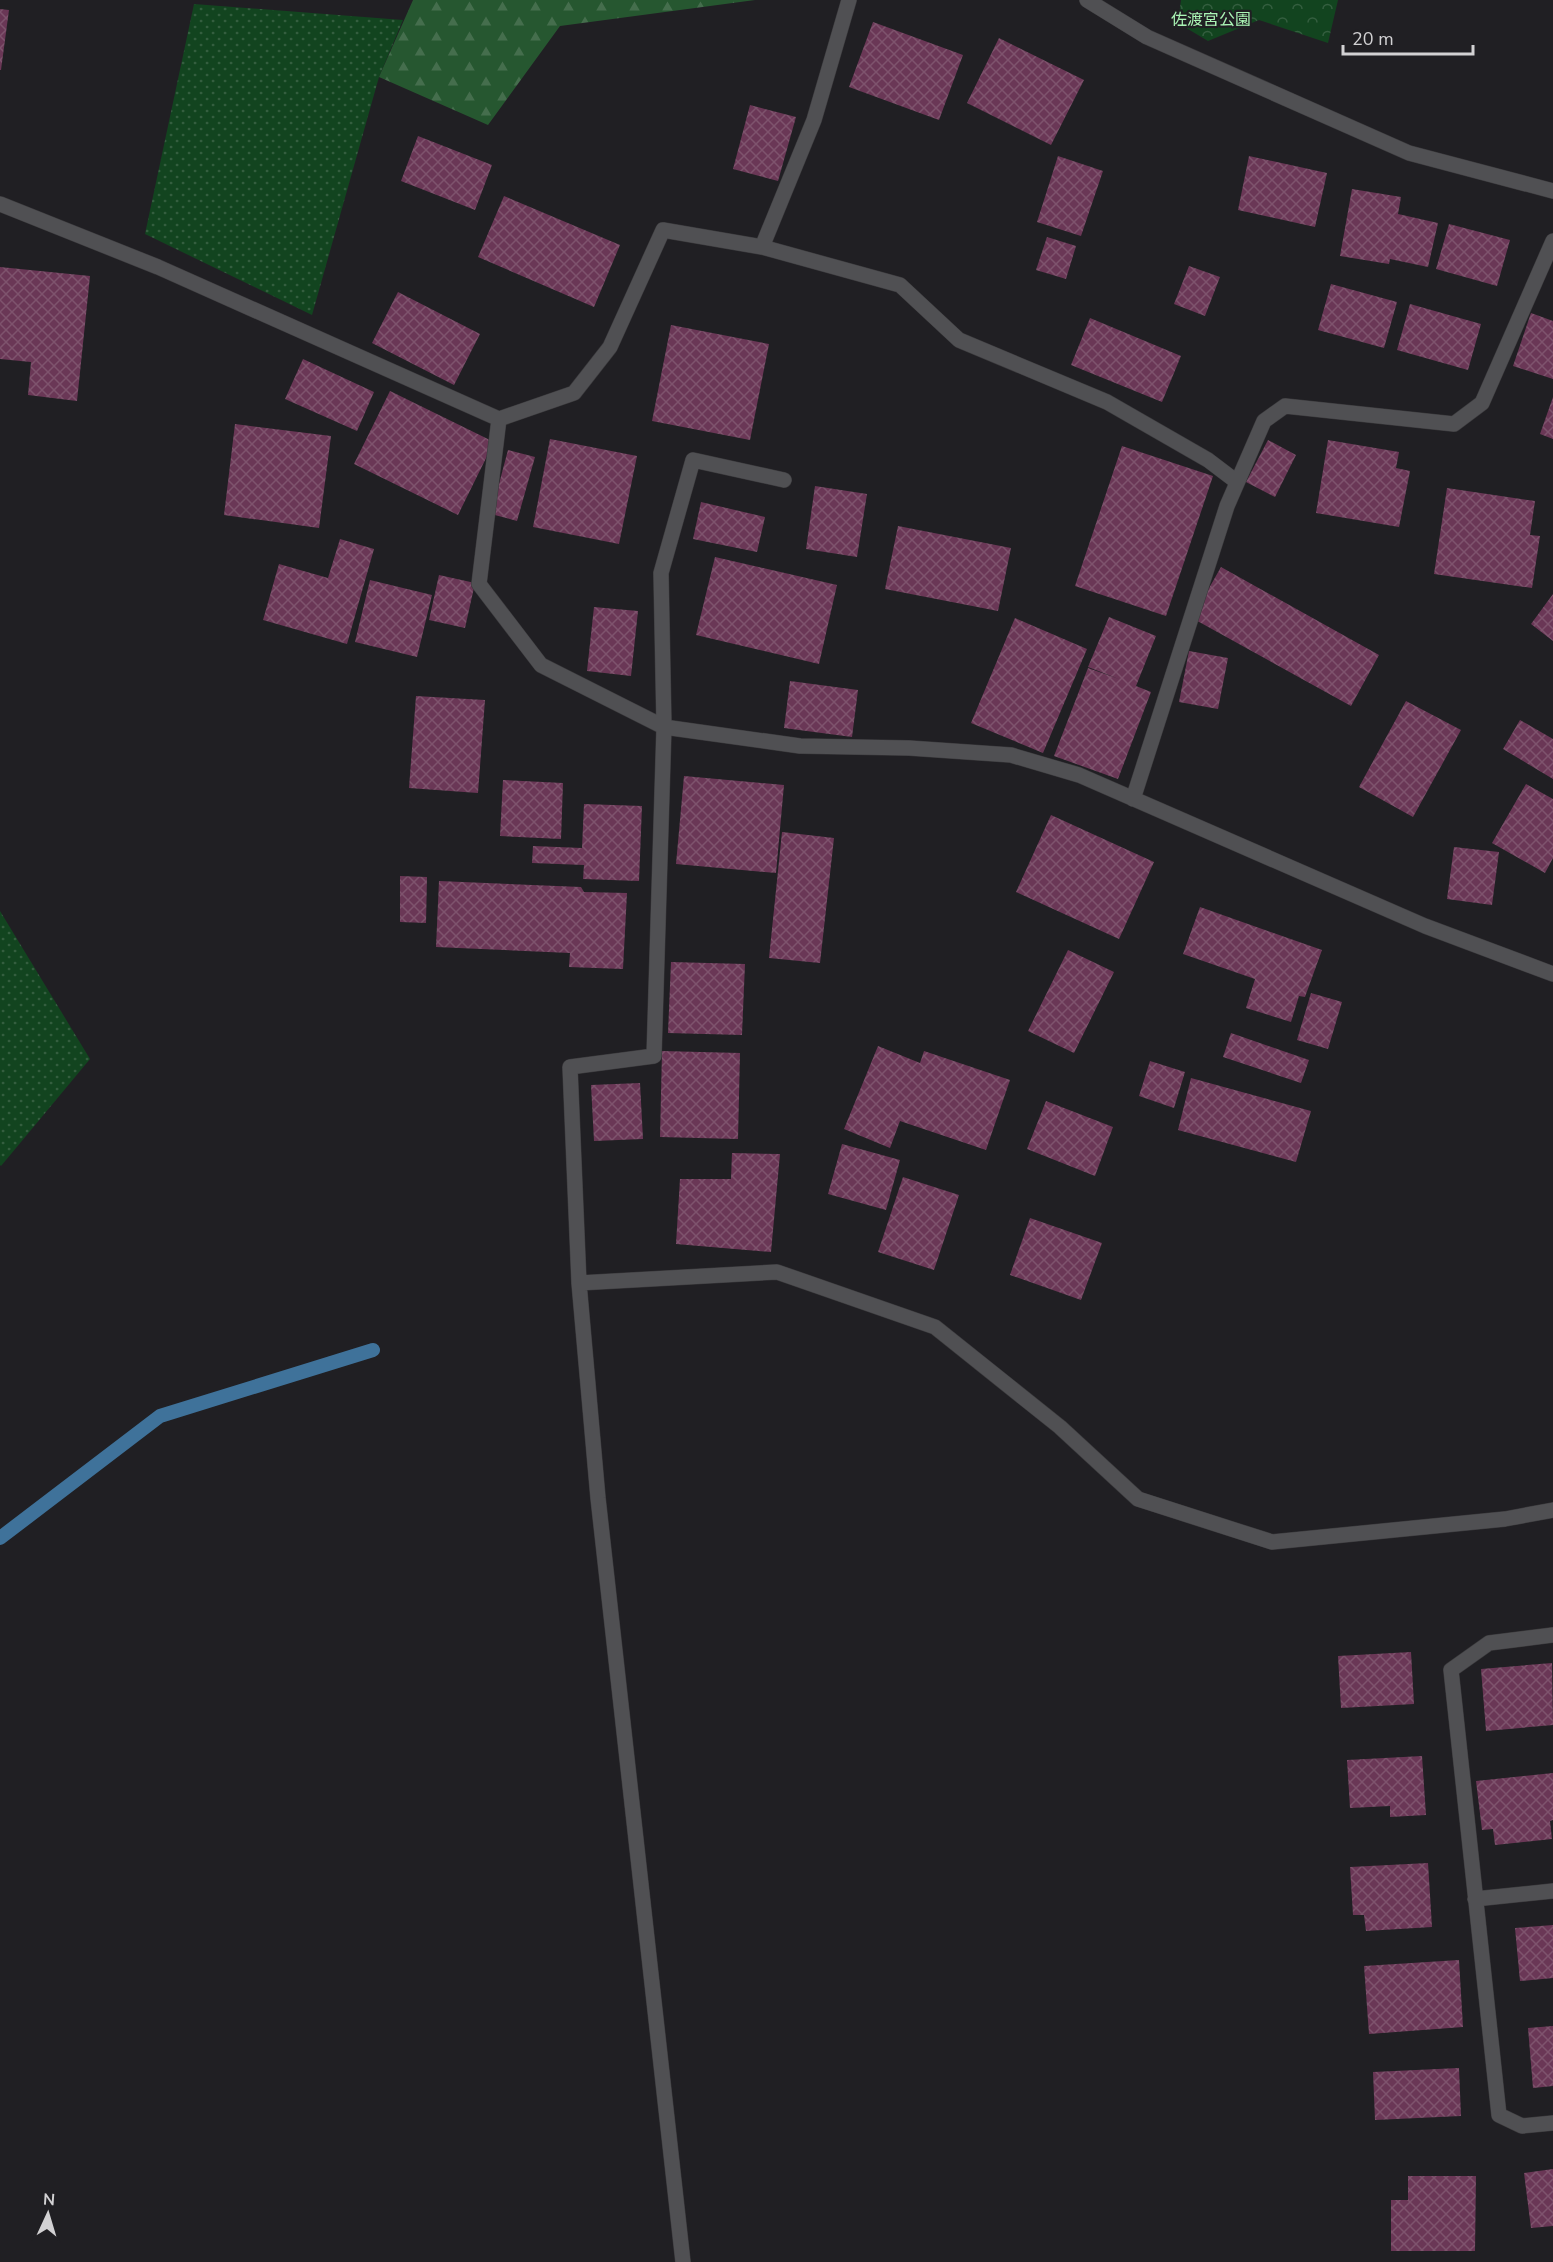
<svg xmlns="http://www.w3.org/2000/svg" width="1553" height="2262" viewBox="0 0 1553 2262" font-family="'Nunito Sans','Noto Sans JP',sans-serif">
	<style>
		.grass { fill: url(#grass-dots) }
		.forest { fill: url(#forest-firs) }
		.park { fill: url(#park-crowns) }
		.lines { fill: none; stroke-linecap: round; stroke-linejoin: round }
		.stream { stroke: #3f729a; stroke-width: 14 }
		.building { fill: url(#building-cross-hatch) }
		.minor-casing { stroke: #3a393c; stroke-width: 16 }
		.minor { stroke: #505053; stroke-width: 15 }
		.labels { text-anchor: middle; stroke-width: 4.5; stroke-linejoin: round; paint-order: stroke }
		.park-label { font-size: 16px; fill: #aaf5b5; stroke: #201f23 }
	</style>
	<defs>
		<pattern id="grass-dots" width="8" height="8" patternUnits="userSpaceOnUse" patternTransform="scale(1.5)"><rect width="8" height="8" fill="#12441f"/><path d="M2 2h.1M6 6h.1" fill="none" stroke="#345e3f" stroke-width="1.8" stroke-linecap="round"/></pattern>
		<pattern id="forest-firs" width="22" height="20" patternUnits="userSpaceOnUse" patternTransform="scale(1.5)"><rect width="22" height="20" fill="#265730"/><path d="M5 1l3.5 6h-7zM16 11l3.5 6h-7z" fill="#456e4d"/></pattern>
		<pattern id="park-crowns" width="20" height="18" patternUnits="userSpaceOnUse" patternTransform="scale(1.5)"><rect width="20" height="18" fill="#12441f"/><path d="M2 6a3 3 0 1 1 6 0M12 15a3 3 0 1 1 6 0" fill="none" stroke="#345e3f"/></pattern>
		<pattern id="building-cross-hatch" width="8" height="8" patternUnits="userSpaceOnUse" patternTransform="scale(1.5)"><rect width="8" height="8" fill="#6a3756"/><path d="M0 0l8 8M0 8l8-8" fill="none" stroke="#7e536d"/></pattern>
	</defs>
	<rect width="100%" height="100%" fill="#201f23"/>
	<path class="grass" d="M194,4L403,20L379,77L312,315L145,234Z
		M0,911L90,1059L1,1166L0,1165Z"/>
	<path class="forest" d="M413,0H755L560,26L488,125L379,77Z"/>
	<path class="park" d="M1181,0H1338L1328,43L1259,20L1208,41L1178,23Z"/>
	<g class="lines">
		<path class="stream" d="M0,1538L160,1416L373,1350"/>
	</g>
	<path class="building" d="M0,9L9,10L1,70H0Z
		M873,22L963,55L939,120L849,87Z
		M999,38L1084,80L1051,145L967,103Z
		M750,105L796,117L778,181L733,169Z
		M418,136L492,165L475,210L401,181Z
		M1058,156L1103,171L1081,236L1037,222Z
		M1249,156L1327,173L1315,227L1238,210Z
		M1352,189L1401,197L1398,214L1438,223L1428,267L1390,259L1389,264L1340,256Z
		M504,196L620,245L594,307L478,257Z
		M1449,224L1510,240L1497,286L1436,269Z
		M1047,237L1076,246L1066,279L1036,270Z
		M1189,266L1220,277L1205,316L1174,304Z
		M0,267L90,276L77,401L28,395L31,362L0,359Z
		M1331,284L1397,302L1384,348L1318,330Z
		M398,292L480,334L454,385L372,343Z
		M1410,304L1481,324L1468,370L1397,350Z
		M1531,313L1553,321V379L1513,366Z
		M1090,318L1181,356L1162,402L1071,365Z
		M671,325L769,344L750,440L652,421Z
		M303,359L374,392L357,431L285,399Z
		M390,391L494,442L458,515L354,464Z
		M1553,397V439L1540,434Z
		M235,424L331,436L319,528L224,515Z
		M550,439L637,456L619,544L533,527Z
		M1268,440L1296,455L1275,497L1246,482Z
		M1328,440L1399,452L1396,468L1410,471L1399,527L1316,513Z
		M1122,446L1213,476L1166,616L1075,586Z
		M508,450L535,457L517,521L491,514Z
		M815,486L867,494L857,557L806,549Z
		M1447,488L1535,501L1530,535L1540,536L1532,588L1434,574Z
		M701,502L765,517L757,552L693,539Z
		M898,526L1011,548L998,611L885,589Z
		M340,539L374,549L347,644L263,620L279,564L328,578Z
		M715,557L837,585L819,664L696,635Z
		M1221,567L1379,655L1351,706L1192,618Z
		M439,575L475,583L465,628L429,620Z
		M370,580L432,595L417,657L355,642Z
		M1553,594V641L1531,624Z
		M594,607L638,611L631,676L587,671Z
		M1109,617L1156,636L1136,686L1151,692L1118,779L1054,756L1088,668L1119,679L1088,667Z
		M1015,618L1087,649L1043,753L971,723Z
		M1189,651L1228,658L1218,709L1179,702Z
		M790,681L858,690L852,737L784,728Z
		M416,696L485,700L478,793L409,788Z
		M1406,701L1461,730L1413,817L1359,787Z
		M1520,720L1553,739V779L1503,749Z
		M684,776L784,785L776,873L676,864Z
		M503,780L563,783L561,839L500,836Z
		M1526,784L1553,799V858L1545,873L1492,843Z
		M584,804L642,806L639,881L583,879L584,865L532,863L533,846L582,848Z
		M1051,815L1154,862L1119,939L1016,892Z
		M782,832L834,838L820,963L769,958Z
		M1454,847L1499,852L1492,905L1447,899Z
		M400,876L427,877L426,923L400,922Z
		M439,881L581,887L584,892L627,893L623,969L569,967L570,953L436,947Z
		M1200,907L1322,950L1305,997L1299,996L1291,1022L1246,1008L1255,979L1183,954Z
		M1068,950L1114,972L1074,1053L1028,1031Z
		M671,962L745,964L742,1035L668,1033Z
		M1311,993L1342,1002L1328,1049L1297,1040Z
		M1231,1033L1309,1060L1301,1083L1223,1057Z
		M878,1046L920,1063L924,1051L1010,1080L986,1150L900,1121L890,1148L844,1129Z
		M662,1051L740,1053L738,1139L660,1137Z
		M1150,1061L1185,1072L1174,1108L1139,1096Z
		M1191,1078L1311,1111L1296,1162L1178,1130Z
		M640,1083L643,1139L594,1141L591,1085Z
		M1046,1101L1113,1127L1095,1176L1027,1149Z
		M842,1144L900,1160L886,1210L828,1194Z
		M732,1153L780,1154L771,1252L676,1244L680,1179H731Z
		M903,1177L959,1195L934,1270L878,1252Z
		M1030,1218L1102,1243L1081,1300L1010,1275Z
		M1411,1652L1414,1704L1341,1708L1338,1656Z
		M1552,1663L1553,1725L1486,1731L1481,1669Z
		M1422,1756L1426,1815L1390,1817V1806L1350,1808L1347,1760Z
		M1553,1773V1820L1550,1821L1552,1839L1495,1845L1493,1829L1482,1830L1476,1781Z
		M1428,1863L1432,1927L1366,1931L1364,1915H1353L1350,1867Z
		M1553,1925V1978L1520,1981L1515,1928Z
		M1459,1960L1463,2027L1369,2034L1364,1966Z
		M1553,2026V2086L1533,2088L1528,2028Z
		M1459,2068L1461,2116L1375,2120L1373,2072Z
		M1553,2169V2226L1531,2228L1524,2173Z
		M1408,2176H1476L1475,2251H1391V2200H1408Z"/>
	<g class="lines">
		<defs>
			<path id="minor" d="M1087,0L1147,37L1409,153L1553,191
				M0,204L158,267L499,419L574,393L610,347L663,230L762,247L814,120L849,0
				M762,247L900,285L959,340L1107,402L1208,460L1237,482
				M499,419L479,584L541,665L664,727L800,746L909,748L1011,755L1079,775L1425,926L1553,974
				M1133,799L1227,506L1264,421L1285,406L1454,424L1482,403L1553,241
				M579,1283L777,1272L935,1327L1060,1427L1138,1499L1272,1542L1505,1519L1553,1510
				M1553,1635L1489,1643L1451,1670L1499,2115L1522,2126L1553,2123
				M1475,1899L1553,1891
				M683,2262L598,1498L579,1283L570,1067L654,1056L664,727L661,573L693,460L784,480"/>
		</defs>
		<use href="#minor" class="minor-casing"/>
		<use href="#minor" class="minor"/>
	</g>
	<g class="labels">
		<g class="park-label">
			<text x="1211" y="25">佐渡宮公園</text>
		</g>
	</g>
	<g transform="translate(48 2214) rotate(4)" stroke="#201f23" stroke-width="4.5" paint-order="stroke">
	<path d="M0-4.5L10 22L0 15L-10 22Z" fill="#d2d1d3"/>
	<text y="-9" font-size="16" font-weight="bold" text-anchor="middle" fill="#d2d1d3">N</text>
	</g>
	<path d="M1343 45v9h130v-9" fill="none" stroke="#d2d1d3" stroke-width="3"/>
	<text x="1352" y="45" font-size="18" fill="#d2d1d3" stroke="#201f23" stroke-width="4.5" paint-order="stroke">20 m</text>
</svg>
